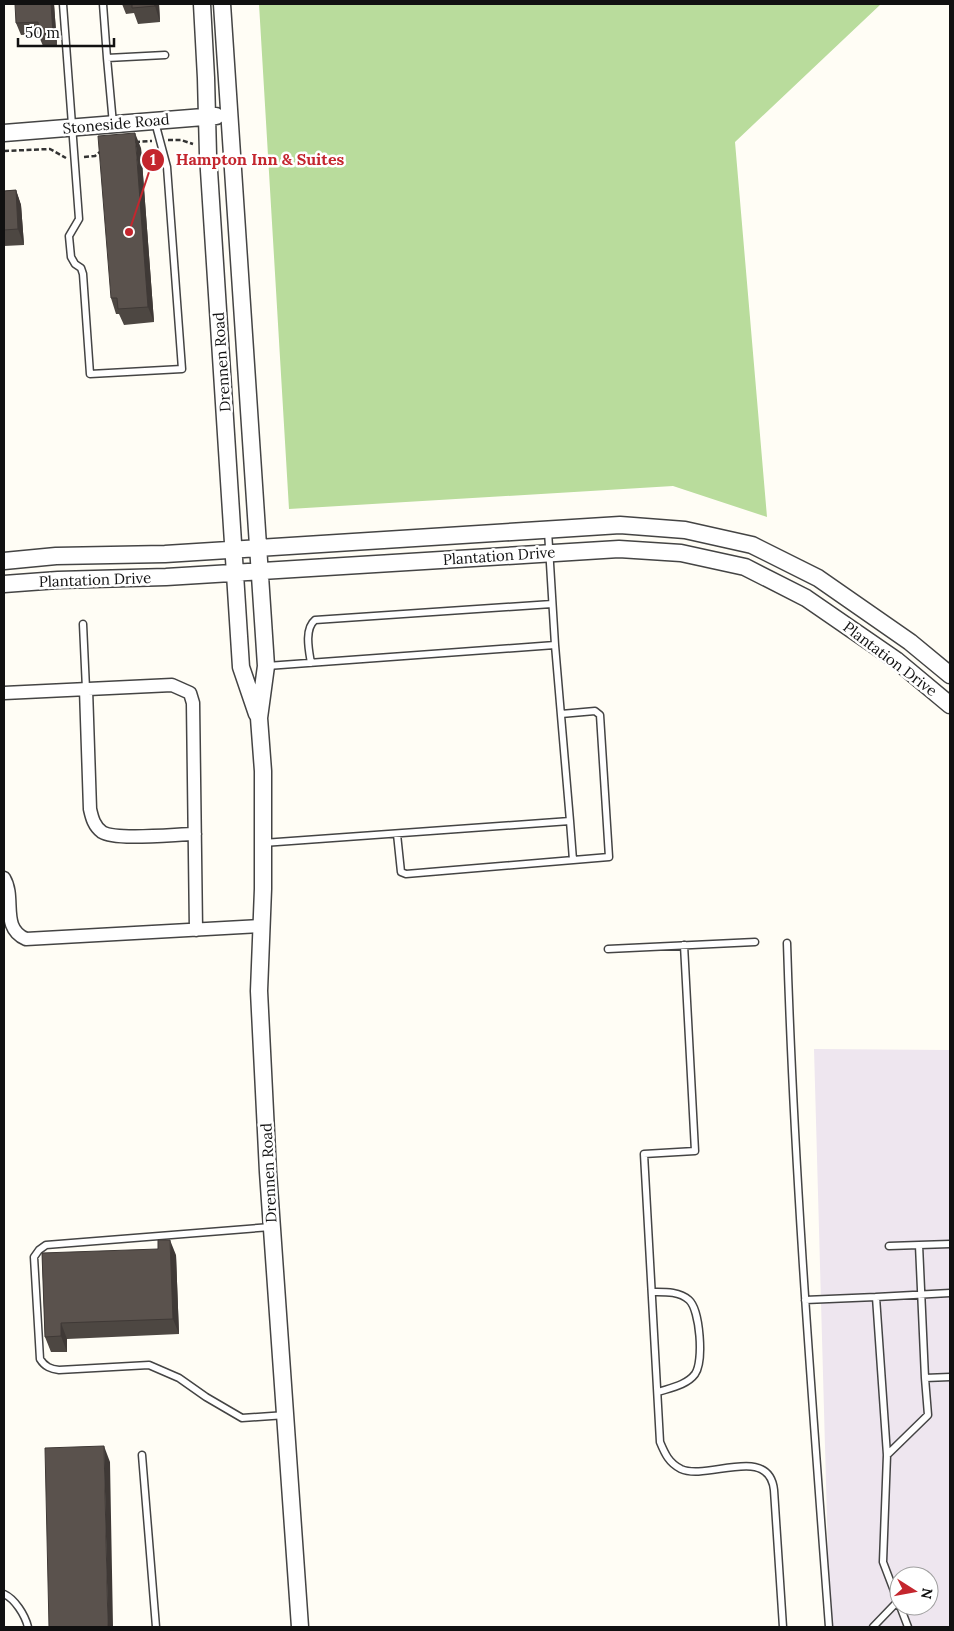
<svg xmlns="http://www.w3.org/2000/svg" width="954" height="1631" viewBox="0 0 954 1631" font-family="Lora,serif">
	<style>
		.industrial { fill: #eee6ef; fill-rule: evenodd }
		.forest { fill: #b9dc9c }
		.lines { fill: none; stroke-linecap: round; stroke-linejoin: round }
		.service-casing { stroke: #444; stroke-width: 9 }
		.minor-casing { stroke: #444; stroke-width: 15 }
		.tertiary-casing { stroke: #444; stroke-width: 19 }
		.path { stroke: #333; stroke-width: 2.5; stroke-dasharray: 5 2.5; stroke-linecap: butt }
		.service { stroke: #fff; stroke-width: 6 }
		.minor { stroke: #fff; stroke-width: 12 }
		.tertiary { stroke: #fff; stroke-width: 16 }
		.wall { fill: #4d4742 }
		.shaded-wall { fill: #3f3936 }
		.building { fill: #5a524d; stroke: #3f3936 }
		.labels { text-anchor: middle; stroke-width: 5; stroke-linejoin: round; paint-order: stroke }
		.street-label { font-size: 15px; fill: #111; stroke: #fff }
		.leader { fill: none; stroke: #c4262e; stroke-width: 2 }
		.callout-dot { fill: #c4262e; stroke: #fff; stroke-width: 2 }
		.mark-label { font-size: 15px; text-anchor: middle; font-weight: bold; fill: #fff }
		.callout-label { font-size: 16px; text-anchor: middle; font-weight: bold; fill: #c4262e; stroke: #fff; stroke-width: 5; stroke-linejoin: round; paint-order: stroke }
	</style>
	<rect width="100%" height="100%" fill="#fffdf5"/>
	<path class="industrial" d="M814,1049L950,1050V1627H830ZM899,1576H929V1606H899Z"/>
	<path class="forest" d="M259,4H881L735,142L767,517L673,486L289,509Z"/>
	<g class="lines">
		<defs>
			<path id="service" d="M63,4L79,219L69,236L71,257L75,264L81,268L83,274L90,374L182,369L167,167L155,122
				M103,4L107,58L165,55
				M107,58L113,124
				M83,624L86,689
				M311,663C309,651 304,629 315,620L552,604
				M267,666L555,645L548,531
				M570,821L573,860
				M397,834L401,872L406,874L609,857L600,715L595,711L561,714
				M263,843L570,821L555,645
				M787,943C794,1171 812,1399 829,1627
				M684,945L695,1151L644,1154L660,1442C665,1454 669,1463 681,1469C707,1481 769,1444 774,1490L783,1627
				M608,949L755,942
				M271,1227L46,1245L39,1250L34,1257L40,1359C45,1367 51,1369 59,1370L149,1365L179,1378L206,1397L242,1418L286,1415
				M950,1244L919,1245L925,1378L950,1377
				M889,1246L919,1245
				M652,1292C664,1292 679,1291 689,1300C700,1310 704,1361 695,1374C687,1385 670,1388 658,1392
				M876,1297L950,1293
				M805,1300L876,1297L887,1455L883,1562L899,1604
				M142,1455L156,1627
				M887,1455L928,1415L925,1378
				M4,1594C15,1599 25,1615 28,1627
				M900,1606L908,1627
				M873,1627L898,1601"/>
			<path id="minor" d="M86,689L90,809C92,818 94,826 102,832C116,841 177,834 195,834
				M4,693L172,685L190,693L193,703L196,930
				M4,878C16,898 0,928 26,939L261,926"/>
			<path id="tertiary" d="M202,4L206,78L208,155L241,667L257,714
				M222,4L266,666L259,718L263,771V889L259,991L268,1172L300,1627
				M4,133L216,116
				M4,561L56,556L165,554L620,525L685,530L752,545L818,578L910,642L950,675
				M4,584L58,580L166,577L619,549L681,553L745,567L806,598L896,660L950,705"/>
		</defs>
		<use href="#service" class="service-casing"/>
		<use href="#minor" class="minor-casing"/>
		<use href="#tertiary" class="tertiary-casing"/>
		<path class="path" d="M168,140H181L193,144
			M135,142L152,141
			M4,151L50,149L66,158
			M84,157L95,156L101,151"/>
		<use href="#service" class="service"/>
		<use href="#minor" class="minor"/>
		<use href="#tertiary" class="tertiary"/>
	</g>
	<path class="wall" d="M54,4L57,45L43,46L38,34L21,35L16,23Z
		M122,4H159L160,22L138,24L134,13L126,14Z
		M141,148L154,322L124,325L119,314H116L111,298Z
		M16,190L21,205L24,245L4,246V191Z
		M42,1253L176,1255L179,1334L67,1339V1352H51L45,1337Z"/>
	<path class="shaded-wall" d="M51,4H54L57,45L53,33Z
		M154,4H159L160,22L155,6Z
		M135,133L141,148L154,322L148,307Z
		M16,190L21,205L24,245L18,229Z
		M170,1240L176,1255L179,1334L173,1319Z
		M61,1323L67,1339V1352L61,1336Z
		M104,1446L110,1462L113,1627H108Z"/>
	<path class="building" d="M15,4H51L53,33L39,34L38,22L16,23Z
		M132,4H154L155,6L132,8Z
		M135,133L148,307L118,309L117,298H111L98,136Z
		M16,190L18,229L4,230V191Z
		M158,1240H170L173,1319L61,1323V1336L45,1337L42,1253L158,1249Z
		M104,1446L108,1627H49L45,1448Z"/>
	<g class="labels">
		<g class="street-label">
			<text transform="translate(116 124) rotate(-5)" y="5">Stoneside Road</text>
			<text transform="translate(222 362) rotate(-94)" y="5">Drennen Road</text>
			<text transform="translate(499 556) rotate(-4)" y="5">Plantation Drive</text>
			<text transform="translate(95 580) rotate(-2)" y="5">Plantation Drive</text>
			<text transform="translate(890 659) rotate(37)" y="5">Plantation Drive</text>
			<text transform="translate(269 1173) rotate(-93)" y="5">Drennen Road</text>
		</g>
	</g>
	<path class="leader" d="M129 232L153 160"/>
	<g class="callout-dot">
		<circle cx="129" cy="232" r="5"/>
		<circle cx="153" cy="160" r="12"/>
	</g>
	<g class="mark-label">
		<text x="153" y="165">1</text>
	</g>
	<g class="callout-label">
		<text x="260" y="165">Hampton Inn &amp; Suites</text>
	</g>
	<rect width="954" height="1631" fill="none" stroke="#111111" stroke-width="10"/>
	<g transform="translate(914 1591) rotate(101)"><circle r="24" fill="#ffffff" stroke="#a0a0a0"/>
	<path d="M0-4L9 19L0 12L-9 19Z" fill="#c4262e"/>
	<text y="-8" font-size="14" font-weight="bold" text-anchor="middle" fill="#111111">N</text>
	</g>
	<path d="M18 38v8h96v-8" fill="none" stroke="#111111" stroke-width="2.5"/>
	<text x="25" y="38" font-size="15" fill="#111111" stroke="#ffffff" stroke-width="4" paint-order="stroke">50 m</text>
</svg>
